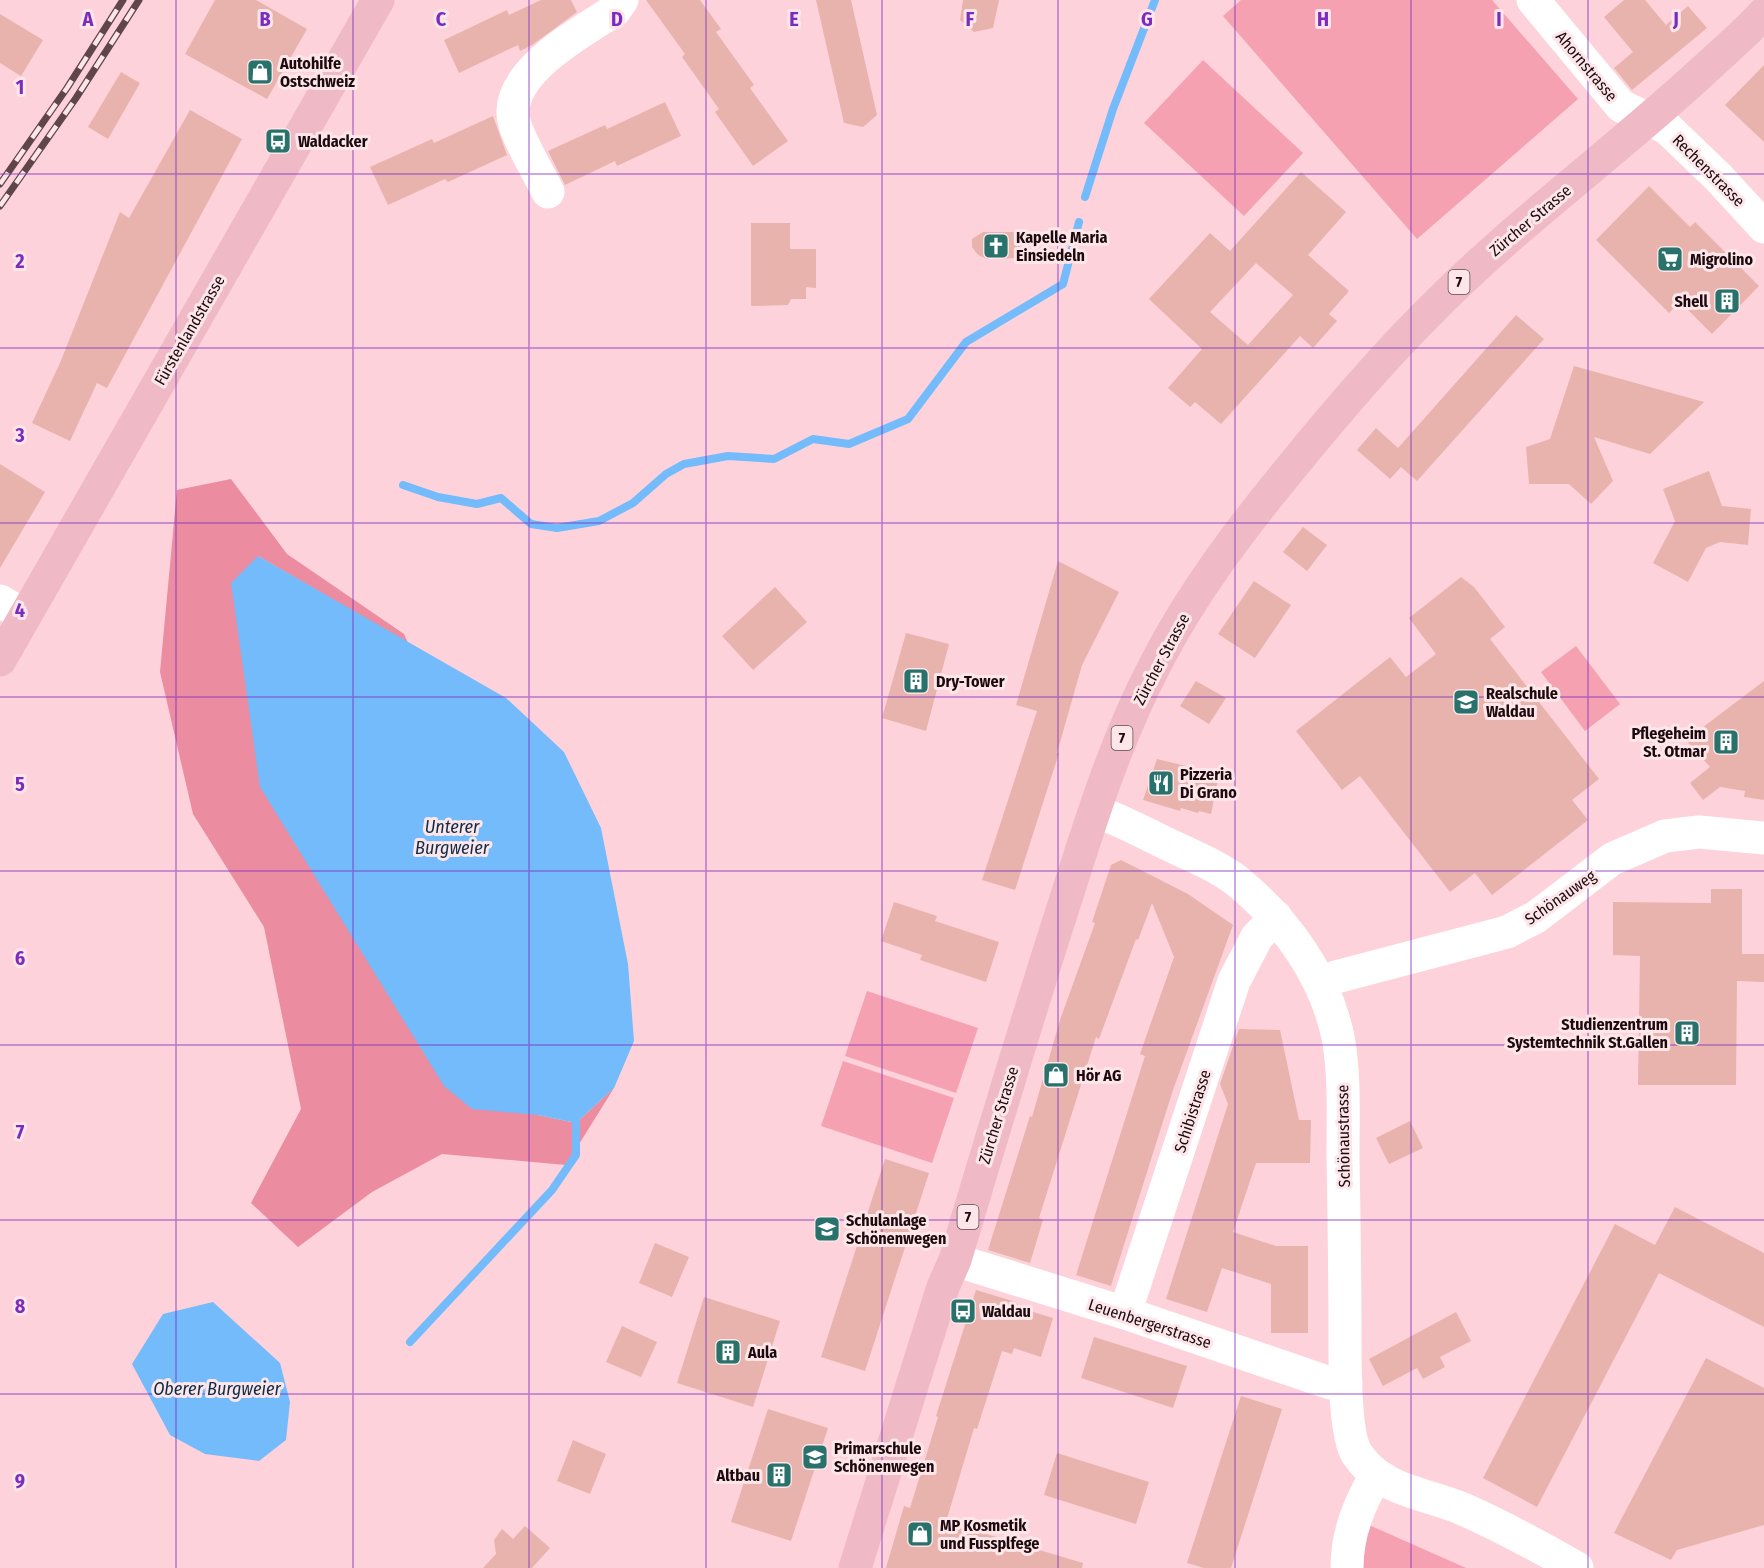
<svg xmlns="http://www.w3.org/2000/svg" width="1764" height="1568" viewBox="0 0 1764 1568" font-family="'Fira Sans Condensed',sans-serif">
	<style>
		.green { fill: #f5a1b2 }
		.forest { fill: #eb8ca0 }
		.water { fill: #73bbfb }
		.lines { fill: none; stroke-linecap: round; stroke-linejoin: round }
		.stream { stroke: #73bbfb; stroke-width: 8 }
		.building { fill: #e8b3ac; fill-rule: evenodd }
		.minor { stroke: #fff; stroke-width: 33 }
		.major { stroke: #efbac5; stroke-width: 33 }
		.rail-casing { stroke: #5f464b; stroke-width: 7 }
		.rail { stroke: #fde6ea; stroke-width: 4.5; stroke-dasharray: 14; stroke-linecap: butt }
		.grid { fill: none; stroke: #7b2cbf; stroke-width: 1.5; stroke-opacity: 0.55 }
		.labels { text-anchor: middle; stroke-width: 6; stroke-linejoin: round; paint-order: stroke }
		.shield { fill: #fde6ea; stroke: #604c50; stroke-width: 1.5 }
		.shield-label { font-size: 15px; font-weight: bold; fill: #1c0a0e }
		.poi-label { font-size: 16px; font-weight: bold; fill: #1c0a0e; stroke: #fde6ea; text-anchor: start }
		.street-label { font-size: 16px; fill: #1c0a0e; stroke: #fde6ea }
		.water-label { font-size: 18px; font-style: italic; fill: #0e2c46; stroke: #fde6ea }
		.grid-label { font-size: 20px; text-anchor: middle; font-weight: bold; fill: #7b2cbf; stroke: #fde6ea; stroke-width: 6; stroke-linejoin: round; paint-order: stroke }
	</style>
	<rect width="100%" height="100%" fill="#fed2da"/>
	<path class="green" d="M1241,0H1492L1578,99L1417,239L1223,16Z
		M1203,60L1303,153L1244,216L1144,123Z
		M1576,646L1620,704L1585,731L1541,672Z
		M867,991L978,1028L956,1093L845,1056Z
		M843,1061L954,1098L932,1163L821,1126Z
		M1360,1521L1466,1568H1360Z"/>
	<path class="forest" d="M231,479L287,554L404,634L408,643L258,556L538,1115L576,1123L614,1088L566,1165L442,1154L372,1192L298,1247L251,1203L301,1109L264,927L193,814L160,672L177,490Z"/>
	<path class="water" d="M258,556L506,698L564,752L601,828L628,964L634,1041L614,1088L576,1123L538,1115L472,1109L444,1086L260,787L231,583Z
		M213,1302L280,1363L290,1402L286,1440L259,1461L205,1454L170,1435L132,1364L163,1314Z"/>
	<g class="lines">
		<path class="stream" d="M1085,197L1113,109L1155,0
			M403,485L438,497L477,504L501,498L531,524L557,528L599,521L633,503L666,474L684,464L728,456L774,459L813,439L849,444L908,419L966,342L1063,284L1079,222
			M410,1342L552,1190L576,1155V1123"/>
	</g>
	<path class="building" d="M215,0H256L307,29L267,99L185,54Z
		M541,0H571L577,12L532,45L520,51L518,45L459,73L444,40L507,10L509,15Z
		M646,0H700L721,29L716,32L754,85L750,88L788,141L753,166L715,112L719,109L682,57L685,54Z
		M816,0H851L877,115L863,127L844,123Z
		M963,0H999L993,28L974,32L960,20Z
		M1624,0H1645L1666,25L1688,6L1707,28L1632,90L1614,68L1633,52L1604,17Z
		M0,14L43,40L21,76L0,63Z
		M1764,65V142L1725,105Z
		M121,72L140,83L108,139L88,127Z
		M665,102L681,136L617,166L615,161L565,185L548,151L605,125L607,129Z
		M190,110L242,139L107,388L97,383L70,441L32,423L60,363L120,212L129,218Z
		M493,116L507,155L448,182L445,179L388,205L370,167L432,139L434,143Z
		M1301,172L1346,212L1308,255L1349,291L1329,314L1337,321L1313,348L1300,336L1221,424L1195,402L1190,407L1168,388L1202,349L1149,299L1210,233L1230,251ZM1256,263L1293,295L1248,345L1210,312Z
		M1649,186L1690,227L1695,222L1759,286L1712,334L1680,302L1669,313L1596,240Z
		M751,223H790V249H816V288L806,287V299H791L788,305L751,306Z
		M983,232H1020L1021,258L987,259L978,255L972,247V239Z
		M1516,315L1544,339L1417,481L1401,467L1390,479L1357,450L1376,428L1398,448Z
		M1574,366L1704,402L1650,454L1594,437L1613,481L1591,504L1569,484H1529L1526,447L1550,439Z
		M0,464L45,492L0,568Z
		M1709,471L1722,506L1751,509L1748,545L1720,542L1706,548L1688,582L1653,563L1675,521L1663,489Z
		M1303,527L1327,545L1307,571L1283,552Z
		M1058,561L1119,592L1082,665L1057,753H1059L1015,890L982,880L1037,711L1016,705Z
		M1461,577L1474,587L1505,627L1490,639L1599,779L1572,800L1588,820L1492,895L1475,873L1450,892L1360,776L1342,790L1296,731L1390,657L1406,677L1436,654L1409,618Z
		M1254,581L1291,605L1255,658L1218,634Z
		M775,587L807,622L753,670L722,636Z
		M906,633L949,644L926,731L882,718Z
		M1196,681L1226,698L1209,724L1180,706Z
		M1764,681V800L1744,797L1745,791L1720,787L1703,800L1690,783L1710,767L1686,740Z
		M1157,759L1219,774L1211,814L1199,811L1198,813L1181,808L1180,811L1143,800Z
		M1121,860L1188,894L1233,925L1173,1090L1111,1286L1076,1275L1145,1056L1140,1054L1174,957L1152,903L1138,940L1136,939L1099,1039L1096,1037L1039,1218L1043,1220L1030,1263L988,1250L1030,1116L1032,1117L1060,1020L1095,923L1092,922L1111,865Z
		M1711,889H1742V954H1764V982L1737,981L1736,1085H1638L1640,956L1613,955V902L1711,903Z
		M894,902L937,916L935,921L999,942L986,982L920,960L922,955L881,941Z
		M1239,1029L1280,1030L1299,1120H1311L1310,1163H1256L1233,1232L1276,1246H1308V1333H1271V1284L1222,1268L1207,1312L1166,1299L1228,1104L1220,1084Z
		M1410,1121L1423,1148L1389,1164L1376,1138Z
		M885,1159L929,1173L865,1371L821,1357Z
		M1675,1207L1764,1253V1327L1659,1273L1537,1507L1483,1478L1615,1224L1655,1245Z
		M655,1243L689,1257L672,1297L639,1283Z
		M976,1290L1016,1302L1020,1308L1053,1318L1041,1357L1014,1348L1012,1354L1002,1351L977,1429L974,1428L946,1522L1083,1563L1082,1568H886L904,1506L910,1508L938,1417L936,1416Z
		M704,1297L780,1321L753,1407L677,1383Z
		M1456,1312L1471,1341L1440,1357L1445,1367L1423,1379L1417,1368L1383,1386L1369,1359Z
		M622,1326L657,1342L641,1377L606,1362Z
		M1094,1337L1187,1366L1173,1408L1081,1378Z
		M1706,1358L1764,1388V1525L1677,1550L1671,1560L1614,1533Z
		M1241,1396L1282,1409L1231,1568H1204L1187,1563Z
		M768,1409L828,1428L791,1541L731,1522Z
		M573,1440L606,1454L590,1494L557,1481Z
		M1057,1453L1149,1482L1136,1524L1044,1495Z
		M525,1526L550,1548L532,1568H483L496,1554L494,1540L502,1529L513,1539Z"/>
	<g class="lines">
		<path class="minor" d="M1533,0L1621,106L1667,128L1719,178L1764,227
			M548,192C538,172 522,146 515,125C499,75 581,33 615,10L622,0
			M0,601L25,616
			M1095,811C1118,819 1139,830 1161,841C1186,853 1214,864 1237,881C1286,921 1325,975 1338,1037C1345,1075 1343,1115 1343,1154C1344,1214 1345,1273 1345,1333C1345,1359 1344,1434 1357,1454C1382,1492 1426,1493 1463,1509C1502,1526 1540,1547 1577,1568
			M1320,983L1336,977L1507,932L1536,917L1612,859L1665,836L1699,832L1764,838
			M955,1260L1125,1313L1330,1383H1346
			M1125,1313L1234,981L1257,937L1276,917
			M1347,1568C1347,1533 1359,1505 1376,1475"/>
		<path class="major" d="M0,660L378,0
			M855,1568L943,1287L955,1260C990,1143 1025,1025 1063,908C1089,826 1115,741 1155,665C1191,594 1240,530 1290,469C1333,416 1378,363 1427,314C1512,227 1613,154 1703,71C1723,52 1745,34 1764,13"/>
		<defs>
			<path id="rail" d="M0,184L67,88L123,0
				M0,206L76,98L139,0"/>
		</defs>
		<use href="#rail" class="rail-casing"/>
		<use href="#rail" class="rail"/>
	</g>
	<path class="grid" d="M176,0V1568M353,0V1568M529,0V1568M706,0V1568M882,0V1568M1058,0V1568M1235,0V1568M1411,0V1568M1588,0V1568M0,174H1764M0,348H1764M0,523H1764M0,697H1764M0,871H1764M0,1045H1764M0,1220H1764M0,1394H1764"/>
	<defs>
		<symbol id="shop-square" viewBox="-11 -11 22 22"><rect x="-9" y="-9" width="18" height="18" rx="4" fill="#29726c" stroke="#fde6ea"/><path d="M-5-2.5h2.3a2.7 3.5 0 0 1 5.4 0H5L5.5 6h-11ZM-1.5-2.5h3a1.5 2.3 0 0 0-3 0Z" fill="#fff"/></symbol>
		<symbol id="bus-square" viewBox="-11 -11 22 22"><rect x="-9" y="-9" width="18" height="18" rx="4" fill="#29726c" stroke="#fde6ea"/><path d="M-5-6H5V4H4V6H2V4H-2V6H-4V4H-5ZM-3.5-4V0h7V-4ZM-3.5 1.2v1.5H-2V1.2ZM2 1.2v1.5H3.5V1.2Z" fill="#fff"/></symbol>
		<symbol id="church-square" viewBox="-11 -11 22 22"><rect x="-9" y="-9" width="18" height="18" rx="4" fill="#29726c" stroke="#fde6ea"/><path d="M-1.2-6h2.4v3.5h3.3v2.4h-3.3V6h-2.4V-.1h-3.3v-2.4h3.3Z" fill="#fff"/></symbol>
		<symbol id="supermarket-square" viewBox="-11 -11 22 22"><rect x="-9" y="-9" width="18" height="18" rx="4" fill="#29726c" stroke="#fde6ea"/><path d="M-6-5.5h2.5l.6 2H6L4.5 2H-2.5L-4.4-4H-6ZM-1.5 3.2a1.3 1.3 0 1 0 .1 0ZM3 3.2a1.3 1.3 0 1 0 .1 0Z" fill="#fff"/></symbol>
		<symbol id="building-square" viewBox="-11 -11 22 22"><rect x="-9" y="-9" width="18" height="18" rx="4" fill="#29726c" stroke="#fde6ea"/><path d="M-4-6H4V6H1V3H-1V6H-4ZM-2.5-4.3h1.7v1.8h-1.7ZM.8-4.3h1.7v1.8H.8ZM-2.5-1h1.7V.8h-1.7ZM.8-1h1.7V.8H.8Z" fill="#fff"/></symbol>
		<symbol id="school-square" viewBox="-11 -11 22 22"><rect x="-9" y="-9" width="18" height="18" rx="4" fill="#29726c" stroke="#fde6ea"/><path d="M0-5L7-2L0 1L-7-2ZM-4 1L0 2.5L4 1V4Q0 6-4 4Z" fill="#fff"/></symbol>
		<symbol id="restaurant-square" viewBox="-11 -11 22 22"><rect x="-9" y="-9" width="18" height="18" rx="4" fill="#29726c" stroke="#fde6ea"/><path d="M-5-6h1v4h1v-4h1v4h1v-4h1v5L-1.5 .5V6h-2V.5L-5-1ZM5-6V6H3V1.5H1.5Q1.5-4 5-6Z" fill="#fff"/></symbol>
	</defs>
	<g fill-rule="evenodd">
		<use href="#shop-square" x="245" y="57" width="30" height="30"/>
		<use href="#bus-square" x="263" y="126" width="30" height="30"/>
		<use href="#church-square" x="981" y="231" width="30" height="30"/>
		<use href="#supermarket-square" x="1655" y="244" width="30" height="30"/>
		<use href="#building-square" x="1712" y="286" width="30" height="30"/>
		<use href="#building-square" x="901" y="666" width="30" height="30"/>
		<use href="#school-square" x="1451" y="687" width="30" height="30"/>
		<use href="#building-square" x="1711" y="727" width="30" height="30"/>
		<use href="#restaurant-square" x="1146" y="768" width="30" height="30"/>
		<use href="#building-square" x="1672" y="1018" width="30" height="30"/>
		<use href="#shop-square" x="1041" y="1060" width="30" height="30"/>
		<use href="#school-square" x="812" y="1214" width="30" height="30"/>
		<use href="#bus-square" x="948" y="1296" width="30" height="30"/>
		<use href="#building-square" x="713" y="1337" width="30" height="30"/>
		<use href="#school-square" x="800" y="1442" width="30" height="30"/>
		<use href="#building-square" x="764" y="1460" width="30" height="30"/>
		<use href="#shop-square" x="905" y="1519" width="30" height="30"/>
	</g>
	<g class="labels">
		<g class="shield">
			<rect x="1448.5" y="270" width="21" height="24" rx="4.5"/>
			<rect x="1111.5" y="726" width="21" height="24" rx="4.5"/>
			<rect x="957.5" y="1205" width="21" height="24" rx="4.5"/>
		</g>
		<g class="shield-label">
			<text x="1459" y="287">7</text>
			<text x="1122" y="743">7</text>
			<text x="968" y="1222">7</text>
		</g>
		<g class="poi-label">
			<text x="280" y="69">Autohilfe<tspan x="280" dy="18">Ostschweiz</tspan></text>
			<text x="298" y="147">Waldacker</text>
			<text x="1016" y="243">Kapelle Maria<tspan x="1016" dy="18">Einsiedeln</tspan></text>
			<text x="1690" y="265">Migrolino</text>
			<text x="1708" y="307" text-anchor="end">Shell</text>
			<text x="936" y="687">Dry-Tower</text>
			<text x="1486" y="699">Realschule<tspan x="1486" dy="18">Waldau</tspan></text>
			<text x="1706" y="739" text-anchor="end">Pflegeheim<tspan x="1706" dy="18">St. Otmar</tspan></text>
			<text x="1180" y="780">Pizzeria<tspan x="1180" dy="18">Di Grano</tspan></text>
			<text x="1668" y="1030" text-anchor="end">Studienzentrum<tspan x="1668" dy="18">Systemtechnik St.Gallen</tspan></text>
			<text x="1076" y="1081">Hör AG</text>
			<text x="846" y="1226">Schulanlage<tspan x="846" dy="18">Schönenwegen</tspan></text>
			<text x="982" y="1317">Waldau</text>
			<text x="748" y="1358">Aula</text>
			<text x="834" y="1454">Primarschule<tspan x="834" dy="18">Schönenwegen</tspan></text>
			<text x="760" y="1481" text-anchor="end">Altbau</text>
			<text x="940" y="1531">MP Kosmetik<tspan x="940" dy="18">und Fussplfege</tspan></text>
		</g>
		<g class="street-label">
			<text transform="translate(1587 66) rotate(50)" y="6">Ahornstrasse</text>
			<text transform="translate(1709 170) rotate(45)" y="6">Rechenstrasse</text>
			<text transform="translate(1530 220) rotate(-40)" y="6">Zürcher Strasse</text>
			<text transform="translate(189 330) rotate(-60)" y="6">Fürstenlandstrasse</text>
			<text transform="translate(1161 659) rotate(-62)" y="6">Zürcher Strasse</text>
			<text transform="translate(1560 897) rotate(-35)" y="6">Schönauweg</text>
			<text transform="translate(1192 1111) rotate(-72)" y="6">Schibistrasse</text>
			<text transform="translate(998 1115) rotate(-73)" y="6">Zürcher Strasse</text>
			<text transform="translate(1343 1136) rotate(-91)" y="6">Schönaustrasse</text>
			<text transform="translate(1150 1323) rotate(18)" y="6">Leuenbergerstrasse</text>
		</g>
		<g class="water-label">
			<text x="452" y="833">Unterer<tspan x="452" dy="21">Burgweier</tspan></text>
			<text x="217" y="1395">Oberer Burgweier</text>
		</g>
	</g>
	<g class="grid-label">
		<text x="88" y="26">A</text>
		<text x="265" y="26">B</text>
		<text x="441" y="26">C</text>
		<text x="617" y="26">D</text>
		<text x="794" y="26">E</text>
		<text x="970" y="26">F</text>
		<text x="1147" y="26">G</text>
		<text x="1323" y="26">H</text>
		<text x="1499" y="26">I</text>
		<text x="1676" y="26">J</text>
		<text x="20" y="94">1</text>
		<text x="20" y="268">2</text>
		<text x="20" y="442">3</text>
		<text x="20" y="617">4</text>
		<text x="20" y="791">5</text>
		<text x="20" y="965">6</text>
		<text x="20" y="1139">7</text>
		<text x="20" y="1313">8</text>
		<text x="20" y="1488">9</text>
	</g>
</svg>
